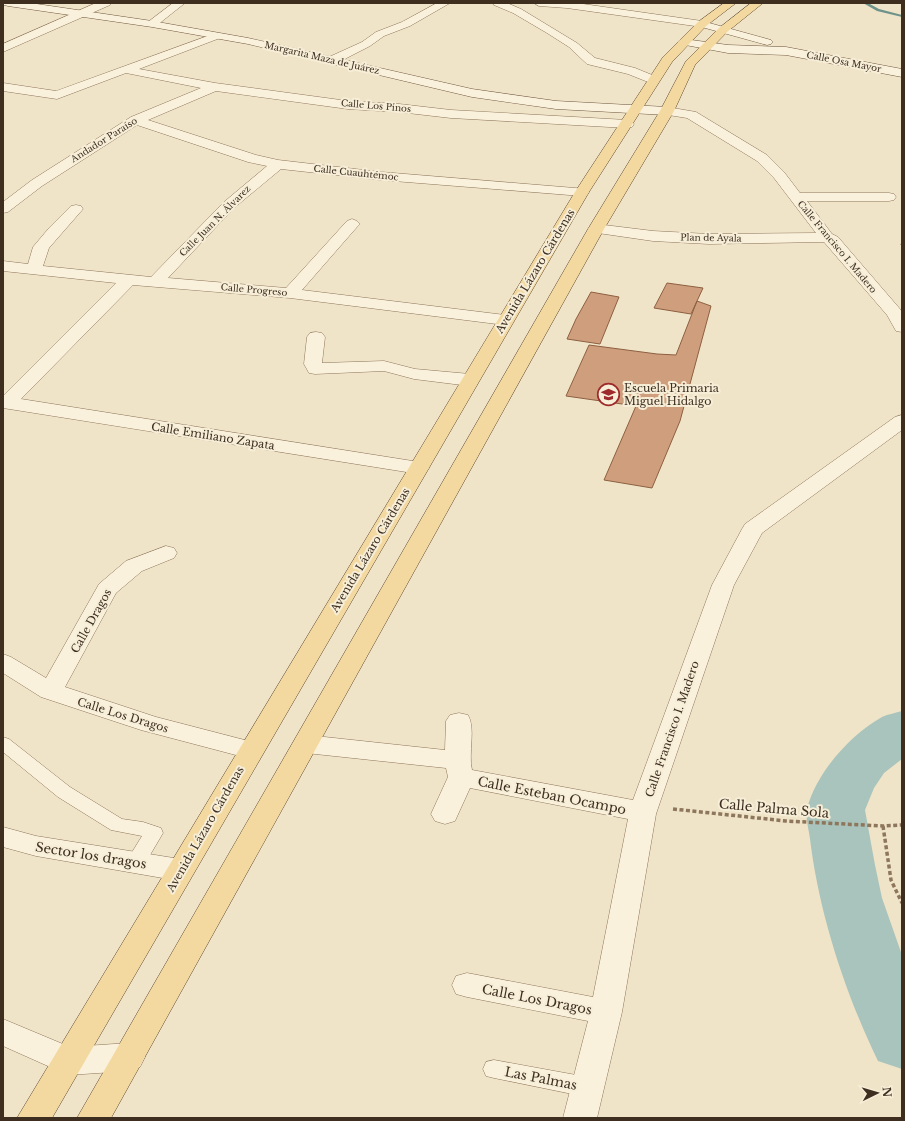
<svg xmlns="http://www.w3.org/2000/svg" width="905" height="1121" viewBox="0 0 905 1121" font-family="'Libre Baskerville',serif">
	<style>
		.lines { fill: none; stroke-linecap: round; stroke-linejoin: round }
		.stream { fill: #6f938a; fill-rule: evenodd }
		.river { fill: #a9c4bc; fill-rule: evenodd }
		.building { fill: #cf9f7d; stroke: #8d5f41 }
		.lane-casing { stroke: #8d765c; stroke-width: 1 }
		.street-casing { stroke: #8d765c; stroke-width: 1 }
		.secondary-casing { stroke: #6f573f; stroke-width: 1 }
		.primary-casing { stroke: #5b4430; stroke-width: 1 }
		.path-far1 { stroke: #8d765c; stroke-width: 1.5; stroke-dasharray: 1.5 1; stroke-linecap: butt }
		.path { stroke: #8d765c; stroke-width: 3.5; stroke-dasharray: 4 2.5; stroke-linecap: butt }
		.lane { fill: #faf1dc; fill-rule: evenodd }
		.street { fill: #faf1dc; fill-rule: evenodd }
		.secondary { fill: #faf1dc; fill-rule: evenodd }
		.primary { fill: #f3d9a0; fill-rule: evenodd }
		.labels { text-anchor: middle; stroke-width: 4; stroke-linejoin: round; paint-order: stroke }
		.far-street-label { font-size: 9px; fill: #3d2e20; stroke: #f7eed8 }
		.street-label { font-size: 11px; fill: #3d2e20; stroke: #f7eed8 }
		.poi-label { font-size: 11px; fill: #3d2e20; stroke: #f7eed8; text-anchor: start }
		.near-street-label { font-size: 13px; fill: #3d2e20; stroke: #f7eed8 }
	</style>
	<rect width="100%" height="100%" fill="#f0e4c8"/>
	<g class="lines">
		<path class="stream" d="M863,3H868L879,9L902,15V17L877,11Z"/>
		<path class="river" d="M902,711V759L884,773L874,788L865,810L875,865L882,898L902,955V1069L878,1061C845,993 819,913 810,839C809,830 805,817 807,809C816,773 850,735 882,717C888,714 896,713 902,711Z"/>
	</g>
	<path class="building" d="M667,283L703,288L691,314L654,308Z
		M591,292L619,297L600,344L567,339L576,319Z
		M697,301L711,306L680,421L652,488L604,480L636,406L566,396L589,345L657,354L676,355Z"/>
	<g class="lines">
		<defs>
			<path id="lane" d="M3,737L9,739L70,787L122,819L143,822L161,828L163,833L143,867L136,869L129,867L126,862L142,836L111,830L58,797L3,752Z
				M494,1060L587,1077L595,1080L598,1087L595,1094L587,1097L494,1078L486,1076L483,1069L486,1062Z"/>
			<path id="street" d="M96,3H111L110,5L3,52V44Z
				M173,3H185L156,26H148L146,24L148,22Z
				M437,3H450L410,26L384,36L370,46L337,63H329L327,60L329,57L362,42L376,32L402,22Z
				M493,3H507L521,9L577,43L595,58L635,68L657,77L659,80L657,83L653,84L628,74L587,64L569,47L547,33L513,13L494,5Z
				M534,3H576L702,21L706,22L708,24L706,26L702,27L567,8L539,6Z
				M216,33L220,34L222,36L220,38L139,69L215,83L348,101L399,104L451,110L627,120L632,121L634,124L632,127L627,128L451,118L399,112L348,109L216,91L148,120L256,155L278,160L381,172L587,189L589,192L587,195L582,196L381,180L281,169L234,208L168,278L286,288L347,221L352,219L357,221L360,224L357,227L302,290L505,315L511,316L514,320L511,324L505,325L290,298L133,285L21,399L419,462L426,464L429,468L426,472L419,474L3,408V396L116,283L3,271V261L28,264L33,247L49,228L71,206L76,205L81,206L83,209L49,248L43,266L151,277L224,202L267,166L248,162L137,125L42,186L8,212L3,213V202L32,180L131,117L201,88L126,73L57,99L3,91V83L56,91Z
				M667,107L696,112L767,155L784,172L800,193H889L894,194L896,197L894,200L889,201H807L832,234L838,237L900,309L902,312V332L896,331L887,315L824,242L709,244L653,241L591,232L588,229L591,226L596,224L653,231L709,234L816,233L774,178L757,161L687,118L662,114L660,111L662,108Z
				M316,332L322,333L325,337L322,363L384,361L415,369L470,374L477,376L479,380L477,384L470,386L414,379L384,371L315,374L309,373L304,364L307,337L310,333Z
				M902,415V430L762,533L734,585L656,814L622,1012L597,1118H563L588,1021L467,997L456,994L452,985L456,976L467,973L593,997L628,819L470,788L455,821L445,824L435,821L431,814L448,777L446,768L306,753L297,750L293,744L297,738L306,735L445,750L446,721L450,715L459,713L468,715C476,728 468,753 472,770L633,800L712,585L742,529L745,524L895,417Z
				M166,546L174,548L177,553L174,558L142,571L116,593L65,687L156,717L260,744L264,750L260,756L251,759L141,730L41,697L3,673V654L11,657L46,678L99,584L126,561Z
				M3,827L36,836L180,859L190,862L194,870L190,878L180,881L36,856L3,847Z
				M3,1019L70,1047L129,1043L140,1047L145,1057L140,1067L129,1071L68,1075L3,1046Z"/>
			<path id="secondary" d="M3,3H30L152,21L248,38L472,89L556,101L667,107L672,108L674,111L672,114L667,115L556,109L472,97L248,44L152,27L8,6L4,5Z
				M702,21L771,40L773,42L771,44L767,45L698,26L696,24L698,22Z
				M684,39L728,45L786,47L902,69V77L786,55L728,53L680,44L678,42L680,40Z"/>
			<path id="primary" d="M724,3H736L706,26L672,62L589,192L52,1118H17L575,192L663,57L698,22Z
				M751,3H763L727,32L695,65L674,111L604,229L111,1118H77L588,229L660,111L686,61L719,28Z"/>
		</defs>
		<use href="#lane" class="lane-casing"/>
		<use href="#street" class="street-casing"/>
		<use href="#secondary" class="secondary-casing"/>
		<use href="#primary" class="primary-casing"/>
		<path class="path-far1" d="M901,245L902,243"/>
		<path class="path" d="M673,809L786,821L883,826L902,825
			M883,826L891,880L902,903"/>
		<use href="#lane" class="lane"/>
		<use href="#street" class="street"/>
		<use href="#secondary" class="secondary"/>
		<use href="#primary" class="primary"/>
	</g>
	<defs>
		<symbol id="school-ring" viewBox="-11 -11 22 22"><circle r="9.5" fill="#f7eed8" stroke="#9e2a2b" stroke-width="1.5"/><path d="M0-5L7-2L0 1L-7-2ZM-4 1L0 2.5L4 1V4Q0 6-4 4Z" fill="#9e2a2b"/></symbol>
	</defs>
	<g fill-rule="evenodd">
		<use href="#school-ring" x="596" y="382" width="25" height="25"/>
	</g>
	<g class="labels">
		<g class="far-street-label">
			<text transform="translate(322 58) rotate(13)" y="3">Margarita Maza de Juárez</text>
			<text transform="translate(844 62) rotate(11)" y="3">Calle Osa Mayor</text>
			<text transform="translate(376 106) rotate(5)" y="3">Calle Los Pinos</text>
			<text transform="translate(104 140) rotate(-32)" y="3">Andador Paraíso</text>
			<text transform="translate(356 173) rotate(6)" y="3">Calle Cuauhtémoc</text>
			<text transform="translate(215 221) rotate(-45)" y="3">Calle Juan N. Álvarez</text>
			<text transform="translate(711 238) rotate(1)" y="3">Plan de Ayala</text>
			<text transform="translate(837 247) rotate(50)" y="3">Calle Francisco I. Madero</text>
			<text transform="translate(254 290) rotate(5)" y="3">Calle Progreso</text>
		</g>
		<g class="street-label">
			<text transform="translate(535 271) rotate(-59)" y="4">Avenida Lázaro Cárdenas</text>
			<text transform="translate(213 436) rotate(9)" y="4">Calle Emiliano Zapata</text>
			<text transform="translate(370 550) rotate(-59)" y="4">Avenida Lázaro Cárdenas</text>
			<text transform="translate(91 621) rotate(-61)" y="4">Calle Dragos</text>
			<text transform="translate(123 715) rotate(17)" y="4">Calle Los Dragos</text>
			<text transform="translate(672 729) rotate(-71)" y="4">Calle Francisco I. Madero</text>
			<text transform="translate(205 829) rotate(-60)" y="4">Avenida Lázaro Cárdenas</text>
		</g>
		<g class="poi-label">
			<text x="624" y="392">Escuela Primaria<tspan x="624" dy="13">Miguel Hidalgo</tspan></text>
		</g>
		<g class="near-street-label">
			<text transform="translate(552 795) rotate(11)" y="5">Calle Esteban Ocampo</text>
			<text transform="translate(774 808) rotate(5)" y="5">Calle Palma Sola</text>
			<text transform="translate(91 855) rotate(9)" y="5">Sector los dragos</text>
			<text transform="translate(537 999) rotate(11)" y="5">Calle Los Dragos</text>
			<text transform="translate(541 1078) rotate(11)" y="5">Las Palmas</text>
		</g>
	</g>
	<rect width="905" height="1121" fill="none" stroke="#3d2e20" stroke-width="8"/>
	<g transform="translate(877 1093) rotate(85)" stroke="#f7eed8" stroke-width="3" paint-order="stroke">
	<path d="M0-3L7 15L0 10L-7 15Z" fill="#3d2e20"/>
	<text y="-6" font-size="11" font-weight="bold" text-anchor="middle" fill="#3d2e20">N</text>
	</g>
</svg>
